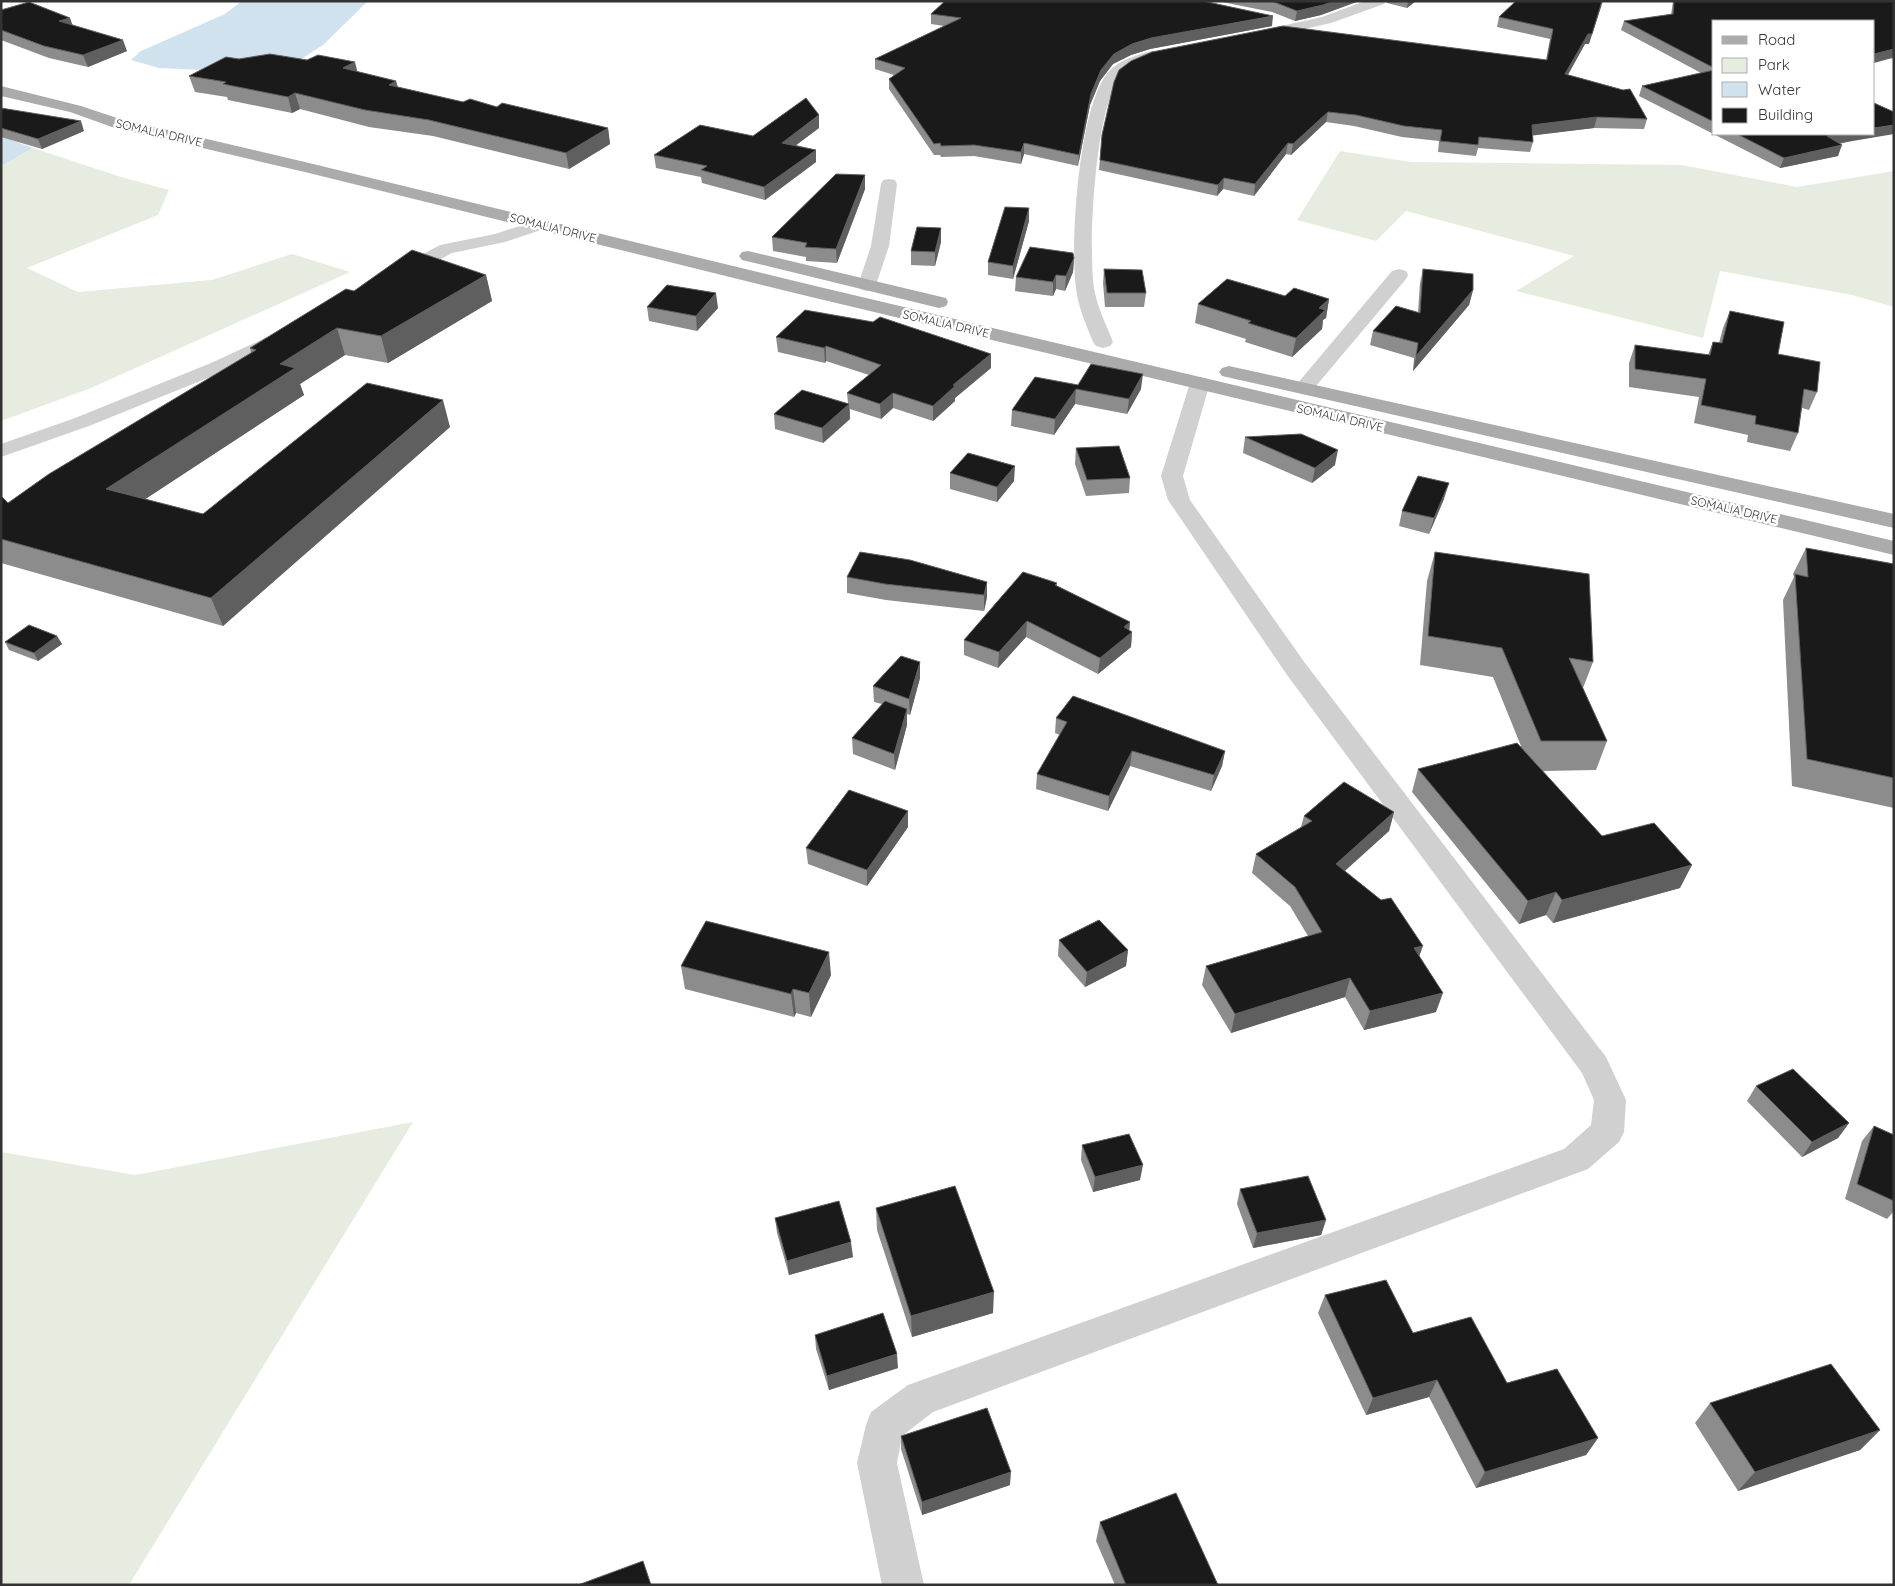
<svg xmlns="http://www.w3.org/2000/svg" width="1895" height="1586" viewBox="0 0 1895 1586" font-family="Quicksand,sans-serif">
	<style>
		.green { fill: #e6ecdf }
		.water { fill: #cfe2ee }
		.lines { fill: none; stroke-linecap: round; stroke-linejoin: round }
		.minor { fill: #d0d0d0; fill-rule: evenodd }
		.major { fill: #ababab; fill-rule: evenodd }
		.wall { fill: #8c8c8c }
		.shaded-wall { fill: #5f5f5f }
		.building { fill: #1a1a1a; stroke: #5f5f5f }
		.labels { text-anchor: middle; stroke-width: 5; stroke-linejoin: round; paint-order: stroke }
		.far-street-label { font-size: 12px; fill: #333; stroke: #fff }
	</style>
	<rect width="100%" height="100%" fill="#fff"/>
	<path class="green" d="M33,148L121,177L169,190L158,215L27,268L78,292L212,280L292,254L350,272L91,388L1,421V166Z
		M1340,151L1411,162L1682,165L1797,187L1894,171V307L1852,295L1720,271L1703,338L1516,291L1574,256L1406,211L1376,241L1297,220Z
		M413,1122L129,1585H1V1152L135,1175Z"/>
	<path class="water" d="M242,1H368L323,45L292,65L225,71L159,68L131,60L141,51L225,14Z
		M1,136L33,148L1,166Z"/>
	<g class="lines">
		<path class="minor" d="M1365,1H1386L1384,4L1331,23L1255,40L1250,39L1248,36L1250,33L1322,17Z
			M1152,51L1157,52L1159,55L1157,58C1144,62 1126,68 1118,80C1095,115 1088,245 1094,288C1097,307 1106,324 1113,342L1110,346L1103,348L1096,346L1093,342C1086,324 1078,307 1076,288C1070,242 1079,111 1106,75C1116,61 1136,55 1152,51Z
			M889,179L895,180L897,184L889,246L876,285L874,289L867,291L860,289L858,285L871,246L881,184L883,180Z
			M538,220L544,221L547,225L544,229L505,242L452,253L405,279L398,281L391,279L389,275L391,271L440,245L495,234Z
			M1399,269L1406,271L1408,275L1406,279L1311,392L1304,394L1297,392L1294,388L1297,384L1392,271Z
			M285,329L292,331L295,335L292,339L225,371L89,426L1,457V444L75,418L211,363Z
			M1200,377L1207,379L1210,383L1183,476L1190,500L1305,663L1606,1057L1626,1100L1624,1132L1619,1142L1588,1169L933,1412L902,1436L897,1463L924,1585H882L857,1463L866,1425L871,1412L908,1385L1564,1149L1591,1125L1594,1100L1582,1073L1287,675L1168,500L1161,476L1190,383L1193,379Z"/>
		<path class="major" d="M1,86L81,106L117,118L309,163L807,284L1894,541V555L807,296L309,173L112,127L70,112L1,96Z
			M748,251L946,298L948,302L946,306L939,308L742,260L739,256L742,252Z
			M1229,366L1894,514V528L1222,376L1219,372L1222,368Z"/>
	</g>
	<path class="wall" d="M1217,1H1359L1321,15L1295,21L1272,12Z
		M1387,1H1416L1407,8L1387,3Z
		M1516,1L1589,44H1585L1568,75L1647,119L1644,129L1594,128L1533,135V142L1530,152L1478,148L1476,156L1438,152L1439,141L1402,137L1354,126L1326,122L1291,155L1286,154L1254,196L1223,189L1217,196L1099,170L1102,135L1546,60L1550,39L1497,27L1499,17Z
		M1673,1H1894V59L1714,21V134H1874L1840,144L1838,156L1780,168L1639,96L1642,86L1701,73L1621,30L1624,21L1671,15Z
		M1,10L73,25L127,51L88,67L49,58L1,40Z
		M931,14L1272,26L1150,49L1131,55L1113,64L1100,81L1090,105L1078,166L1024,154L1021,164L974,156L941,157L940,155H934L889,89V79L894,75L875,69V59L944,26L931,24Z
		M357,72L396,81L398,87L463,102L497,107L608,128L610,144L569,169L433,136L369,127L300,109L292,113L228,100L227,97L195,92L189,76Z
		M1,108L84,131L42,149L1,137Z
		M819,128L796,145L816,150V162L765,200L702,183L701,177L656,168L654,155L753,136Z
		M865,189L837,263L806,261V257L773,251L772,237Z
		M1029,208V221L1013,279L988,275V262Z
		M941,228V242L935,266L911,265V251Z
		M1074,258L1073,272L1065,291L1056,289L1053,296L1015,291L1016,277Z
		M1104,269L1146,293L1144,307H1105L1103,283Z
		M1423,269L1473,290L1469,305L1413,371L1414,358L1370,345L1373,331L1418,312L1420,283Z
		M486,275L492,301L388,363L345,355L300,384L304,395L145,499L203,514L450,427L223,626L1,563V496L8,503L251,353L250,348Z
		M1285,296L1329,299L1326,318L1323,320L1322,329L1292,357L1245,342L1246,339L1195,323L1198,304Z
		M647,307L718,308L697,331L649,321Z
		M1730,311L1778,354L1817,392L1809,410L1802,408L1798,433L1790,451L1747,442L1748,435L1694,423L1699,397L1629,387V363L1635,345L1708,355L1713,342L1719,343L1723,328Z
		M776,337L991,368L955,398V401L933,421L893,408L881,419L850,409V419L823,443L775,429L774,414L848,403L847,393L869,375L826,361L825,363L778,352Z
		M1078,385L1141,389L1127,414L1075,404L1054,435L1011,426L1012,410Z
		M1245,437L1335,465L1312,483L1243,453Z
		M1076,448L1130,478L1129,493L1086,496L1075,464Z
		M950,473L1014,481L997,502L950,489Z
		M1444,499L1429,534L1399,526L1402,511Z
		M1806,548L1894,564V808L1792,786L1783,600L1794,577L1793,574Z
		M1435,552L1593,662L1583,688L1607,741L1596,770L1543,771L1602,836L1680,888L1553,923L1546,915L1519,924L1412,792L1418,769L1521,746L1493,677L1420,665L1427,581Z
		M847,577L987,582V597L984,611L886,600L847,593Z
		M1057,583V586L1130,622L1129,630L1132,632L1131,647L1098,674L1026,637L998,668L964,655V640Z
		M57,636L62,644L38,661L9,650L5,642Z
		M920,662V678L910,715L907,714V725L895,770L853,754L852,738L882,704L874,702L873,686Z
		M1056,718L1225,751L1222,766L1211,791L1130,766L1108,811L1036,789L1037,774L1060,735L1055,733Z
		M1394,812L1389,831L1345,871L1419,956L1436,1012L1364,1030L1345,997L1231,1033L1202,985L1206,966L1308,936L1290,906L1252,873L1256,854L1301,827L1304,816Z
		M908,827L867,886L808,864L806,848Z
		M1059,940L1128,950L1126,966L1085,987L1058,956Z
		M681,966L831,975L811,1017L796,1013L794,1017L685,989Z
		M1756,1086L1849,1123L1838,1138L1802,1157L1747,1101Z
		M1874,1126L1894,1135V1211L1887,1219L1845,1199L1862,1141Z
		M1082,1145L1140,1180L1093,1192L1081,1160Z
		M1240,1189L1326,1220L1321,1235L1253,1248L1237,1204Z
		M876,1208L993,1313L912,1337L877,1230Z
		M775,1218L853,1257L789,1275L777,1233Z
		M1325,1295L1413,1333L1507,1383L1598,1438L1586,1455L1476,1488L1429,1397L1366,1415L1318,1313Z
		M815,1335L898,1368L829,1390L816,1349Z
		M1710,1403L1880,1430L1860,1450L1738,1491L1695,1423Z
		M901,1436L1010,1485L922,1515L901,1449Z
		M1100,1522L1218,1585H1115L1096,1541Z"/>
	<path class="shaded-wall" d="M1334,1H1359L1321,15L1295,21L1297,11Z
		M1408,1H1416L1407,8Z
		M1603,1L1589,44H1585L1562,85L1565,74Z
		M1273,16L1272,26L1150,49L1131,55L1113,64L1100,81L1090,105L1078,166L1079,155L1091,94L1101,70L1114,54L1132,44L1151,38Z
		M70,18L74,29L59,21Z
		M123,40L127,51L88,67L83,55Z
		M1894,49V53L1892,58L1874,63V54Z
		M355,62L359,78L343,68Z
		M396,81L400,97L389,85Z
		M295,93L300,109L292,113L288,97Z
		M1328,112L1326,122L1291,155L1293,144Z
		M819,115V128L783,155L782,143Z
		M1597,117L1594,128L1529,136L1532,125Z
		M81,121L84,131L42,149L38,139Z
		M1894,125V134L1823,146L1827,136L1839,134H1874V128Z
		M608,128L610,144L569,169L566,153Z
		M1024,143V154L1021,164V152Z
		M1288,143L1286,154L1254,196L1255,184Z
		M1842,145L1838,156L1780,168L1784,158Z
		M816,150V162L765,200L764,187Z
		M865,175V189L837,263L836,249Z
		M1224,178L1223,189L1217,196L1218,185Z
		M1029,208V221L1013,279V266Z
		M941,228V242L935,266V252Z
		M1074,258L1073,272L1065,291L1066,276Z
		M486,275L492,301L388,363L381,336Z
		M1056,275V289L1053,296V282Z
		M1473,290L1469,305L1413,371L1416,356Z
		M716,293L718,308L697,331L696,316Z
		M1329,299L1326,318L1323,320L1322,329L1292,357L1296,338L1319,308Z
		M337,328L345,355L300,384L304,395L118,517L106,489L280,364Z
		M826,346V361L825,363L824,348Z
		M991,354V368L955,398V401L933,421V406L953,385Z
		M1143,374L1141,389L1127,414L1129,399Z
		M1076,389L1075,404L1054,435L1055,419Z
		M893,393V408L881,419L880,404Z
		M443,400L450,427L223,626L211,598Z
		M849,404L850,419L823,443L822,428Z
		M1338,450L1335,465L1312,483L1315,468Z
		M1015,466L1014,481L997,502V487Z
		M1449,483L1444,499L1429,534L1434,518Z
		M987,582V597L984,611V595Z
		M1027,621L1026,637L998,668L999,652Z
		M1130,622L1129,634L1132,632L1131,647L1098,674L1100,658L1124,627Z
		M57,636L62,644L38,661L34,653Z
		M920,662V678L910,715L909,699Z
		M907,709V725L895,770L894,754Z
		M1132,751L1130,766L1108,811L1109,796Z
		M1225,751L1222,766L1211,791L1214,775Z
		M908,811V827L867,886V870Z
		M1394,812L1389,831L1331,883L1336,864Z
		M1692,865L1680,888L1553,923L1562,900Z
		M1556,892L1546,915L1519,924L1528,901Z
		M1423,946L1416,965L1414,948Z
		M1128,950L1126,966L1085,987L1087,972Z
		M829,952L831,975L811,1017L809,993Z
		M1350,978L1345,997L1231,1033L1235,1014Z
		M793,989L796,1013L794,1017L791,994Z
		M1443,993L1436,1012L1364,1030L1370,1011Z
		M1849,1123L1838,1138L1802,1157L1812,1142Z
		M1143,1165L1140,1180L1093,1192L1095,1177Z
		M1326,1220L1321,1235L1253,1248L1257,1233Z
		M851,1242L853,1257L789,1275L787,1261Z
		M994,1292L993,1313L912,1337L911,1316Z
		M897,1354L898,1368L829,1390L827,1376Z
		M1437,1380L1429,1397L1366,1415L1373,1398Z
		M1880,1430L1860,1450L1738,1491L1755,1472Z
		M1598,1438L1586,1455L1476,1488L1485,1472Z
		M1011,1472L1010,1485L922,1515V1502Z"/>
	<path class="building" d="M945,1H1203L1273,16L1151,38L1132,44L1114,54L1101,70L1091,94L1079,155L1024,143L1021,152L974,145L941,146L940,143L934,144L889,79L905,68L875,59L961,18L931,14Z
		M1270,1H1334L1323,5L1297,11L1274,2Z
		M1516,1H1602L1592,34H1588L1565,74L1623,90L1630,89L1647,119L1597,117L1532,125L1533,142L1479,137L1478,145L1440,141L1442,130L1404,126L1356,115L1328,112L1293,144L1288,143L1255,184L1224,178L1218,185L1100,160L1102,135L1114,82L1119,70L1131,61L1152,52L1283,26L1547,60L1553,29L1499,17Z
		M1674,1H1894V49L1874,54V21H1714V68L1624,21L1673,14Z
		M29,2L70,18L59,21L123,40L83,55L44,46L1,30V10Z
		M270,54L307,60L318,55L355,62L343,68L396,81L389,85L463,102L470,99L497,107L502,103L608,128L566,153L429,120L365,110L295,93L288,97L223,84L226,82L189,76L226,57L239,59Z
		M1714,70V122L1642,86Z
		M806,98L819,115L782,143L816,150L764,187L701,170L707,166L654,155L700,125L753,136Z
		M1874,103L1894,112V125L1874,128Z
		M1,108L81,121L38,139L1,128Z
		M1737,134H1839L1827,136L1842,145L1784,158Z
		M836,174L865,175L836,249L805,247L807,243L772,237Z
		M1005,207L1029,208L1013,266L988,262Z
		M917,227L941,228L935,252L911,251Z
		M1030,247L1073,253L1074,258L1066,276L1056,275L1053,282L1016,277Z
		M412,250L486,275L381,336L337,328L280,364L295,368L106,489L203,514L367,383L443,400L211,598L1,539V496L8,503L49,474L256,350L250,348L346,289L354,291Z
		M1104,269L1142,270L1146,293H1107Z
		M1423,269L1473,274V290L1416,356L1418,343L1373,331L1396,306L1420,313Z
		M1227,279L1285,296L1294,288L1329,299L1319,308L1325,310L1296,338L1248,323L1251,321L1198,304Z
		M667,285L716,293L696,316L647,307Z
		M805,310L873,322L880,317L991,354L953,385L955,386L933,406L893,393L880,404L847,393L881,365L826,346L824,348L776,337Z
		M1730,311L1784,322L1778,354L1820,362L1817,392L1804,389L1798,433L1755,424L1756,416L1701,405L1706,379L1635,369V345L1710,355L1713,342L1722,343Z
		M1091,364L1143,374L1129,399L1076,389L1055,419L1012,410L1035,377L1078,385Z
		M802,390L849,404L822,428L774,414Z
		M1301,434L1338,450L1315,468L1245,437Z
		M1119,446L1130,478L1087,480L1076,448Z
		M968,453L1015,466L997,487L950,473Z
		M1418,476L1449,483L1434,518L1402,511Z
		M1806,548L1894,564V778L1807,759L1795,574L1808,577Z
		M860,552L910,560L987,582L984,595L885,584L847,577Z
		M1435,552L1589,574L1593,662L1569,658L1607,741H1541L1502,648L1428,636Z
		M1023,572L1057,583L1055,585L1130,622L1124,627L1132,632L1100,658L1027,621L999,652L964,640Z
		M29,625L57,636L34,653L5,642Z
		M901,656L920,662L909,699L873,686Z
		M1073,696L1225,751L1214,775L1132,751L1109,796L1037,774L1067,722L1056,718Z
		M885,701L907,709L894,754L852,738Z
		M1517,743L1602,836L1654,823L1692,865L1562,900L1556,892L1528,901L1418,769Z
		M1344,782L1394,812L1336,864L1381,900L1391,898L1423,946L1414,948L1443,993L1370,1011L1350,978L1235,1014L1206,966L1322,932L1295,887L1256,854L1312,821L1304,816Z
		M849,790L908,811L867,870L806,848Z
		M1099,920L1128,950L1087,972L1059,940Z
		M706,921L829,952L809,993L793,989L791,994L681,966Z
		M1793,1069L1849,1123L1812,1142L1756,1086Z
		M1874,1126L1894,1135V1201L1857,1184Z
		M1129,1134L1143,1165L1095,1177L1082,1145Z
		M1308,1176L1326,1220L1257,1233L1240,1189Z
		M955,1186L994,1292L911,1316L876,1208Z
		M839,1201L851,1242L787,1261L775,1218Z
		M1386,1280L1413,1333L1471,1317L1507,1383L1557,1369L1598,1438L1485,1472L1437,1380L1373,1398L1325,1295Z
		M883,1313L897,1354L827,1376L815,1335Z
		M1831,1364L1880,1430L1755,1472L1710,1403Z
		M987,1408L1011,1472L922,1502L901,1436Z
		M1176,1493L1218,1585H1126L1100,1522Z
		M643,1561L651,1585H578Z"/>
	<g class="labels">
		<g class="far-street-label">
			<text transform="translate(159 133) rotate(13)" y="4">SOMALIA DRIVE</text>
			<text transform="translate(553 228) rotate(14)" y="4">SOMALIA DRIVE</text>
			<text transform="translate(946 324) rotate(13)" y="4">SOMALIA DRIVE</text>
			<text transform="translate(1340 418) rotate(13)" y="4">SOMALIA DRIVE</text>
			<text transform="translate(1734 510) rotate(13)" y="4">SOMALIA DRIVE</text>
		</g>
	</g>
	<rect width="1895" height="1586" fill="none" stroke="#333333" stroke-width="5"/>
	<rect x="1712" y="20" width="162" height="115" fill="#ffffff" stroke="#adadad"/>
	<rect x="1722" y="36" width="25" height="8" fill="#ababab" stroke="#adadad"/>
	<text x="1758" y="45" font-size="15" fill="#333333">Road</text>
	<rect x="1722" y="58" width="25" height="15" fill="#e6ecdf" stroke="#adadad"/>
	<text x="1758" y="70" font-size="15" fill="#333333">Park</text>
	<rect x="1722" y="82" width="25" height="15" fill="#cfe2ee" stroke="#adadad"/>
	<text x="1758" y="95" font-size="15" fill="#333333">Water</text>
	<rect x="1722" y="108" width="25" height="15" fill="#1a1a1a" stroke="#adadad"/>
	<text x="1758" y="120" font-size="15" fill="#333333">Building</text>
</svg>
